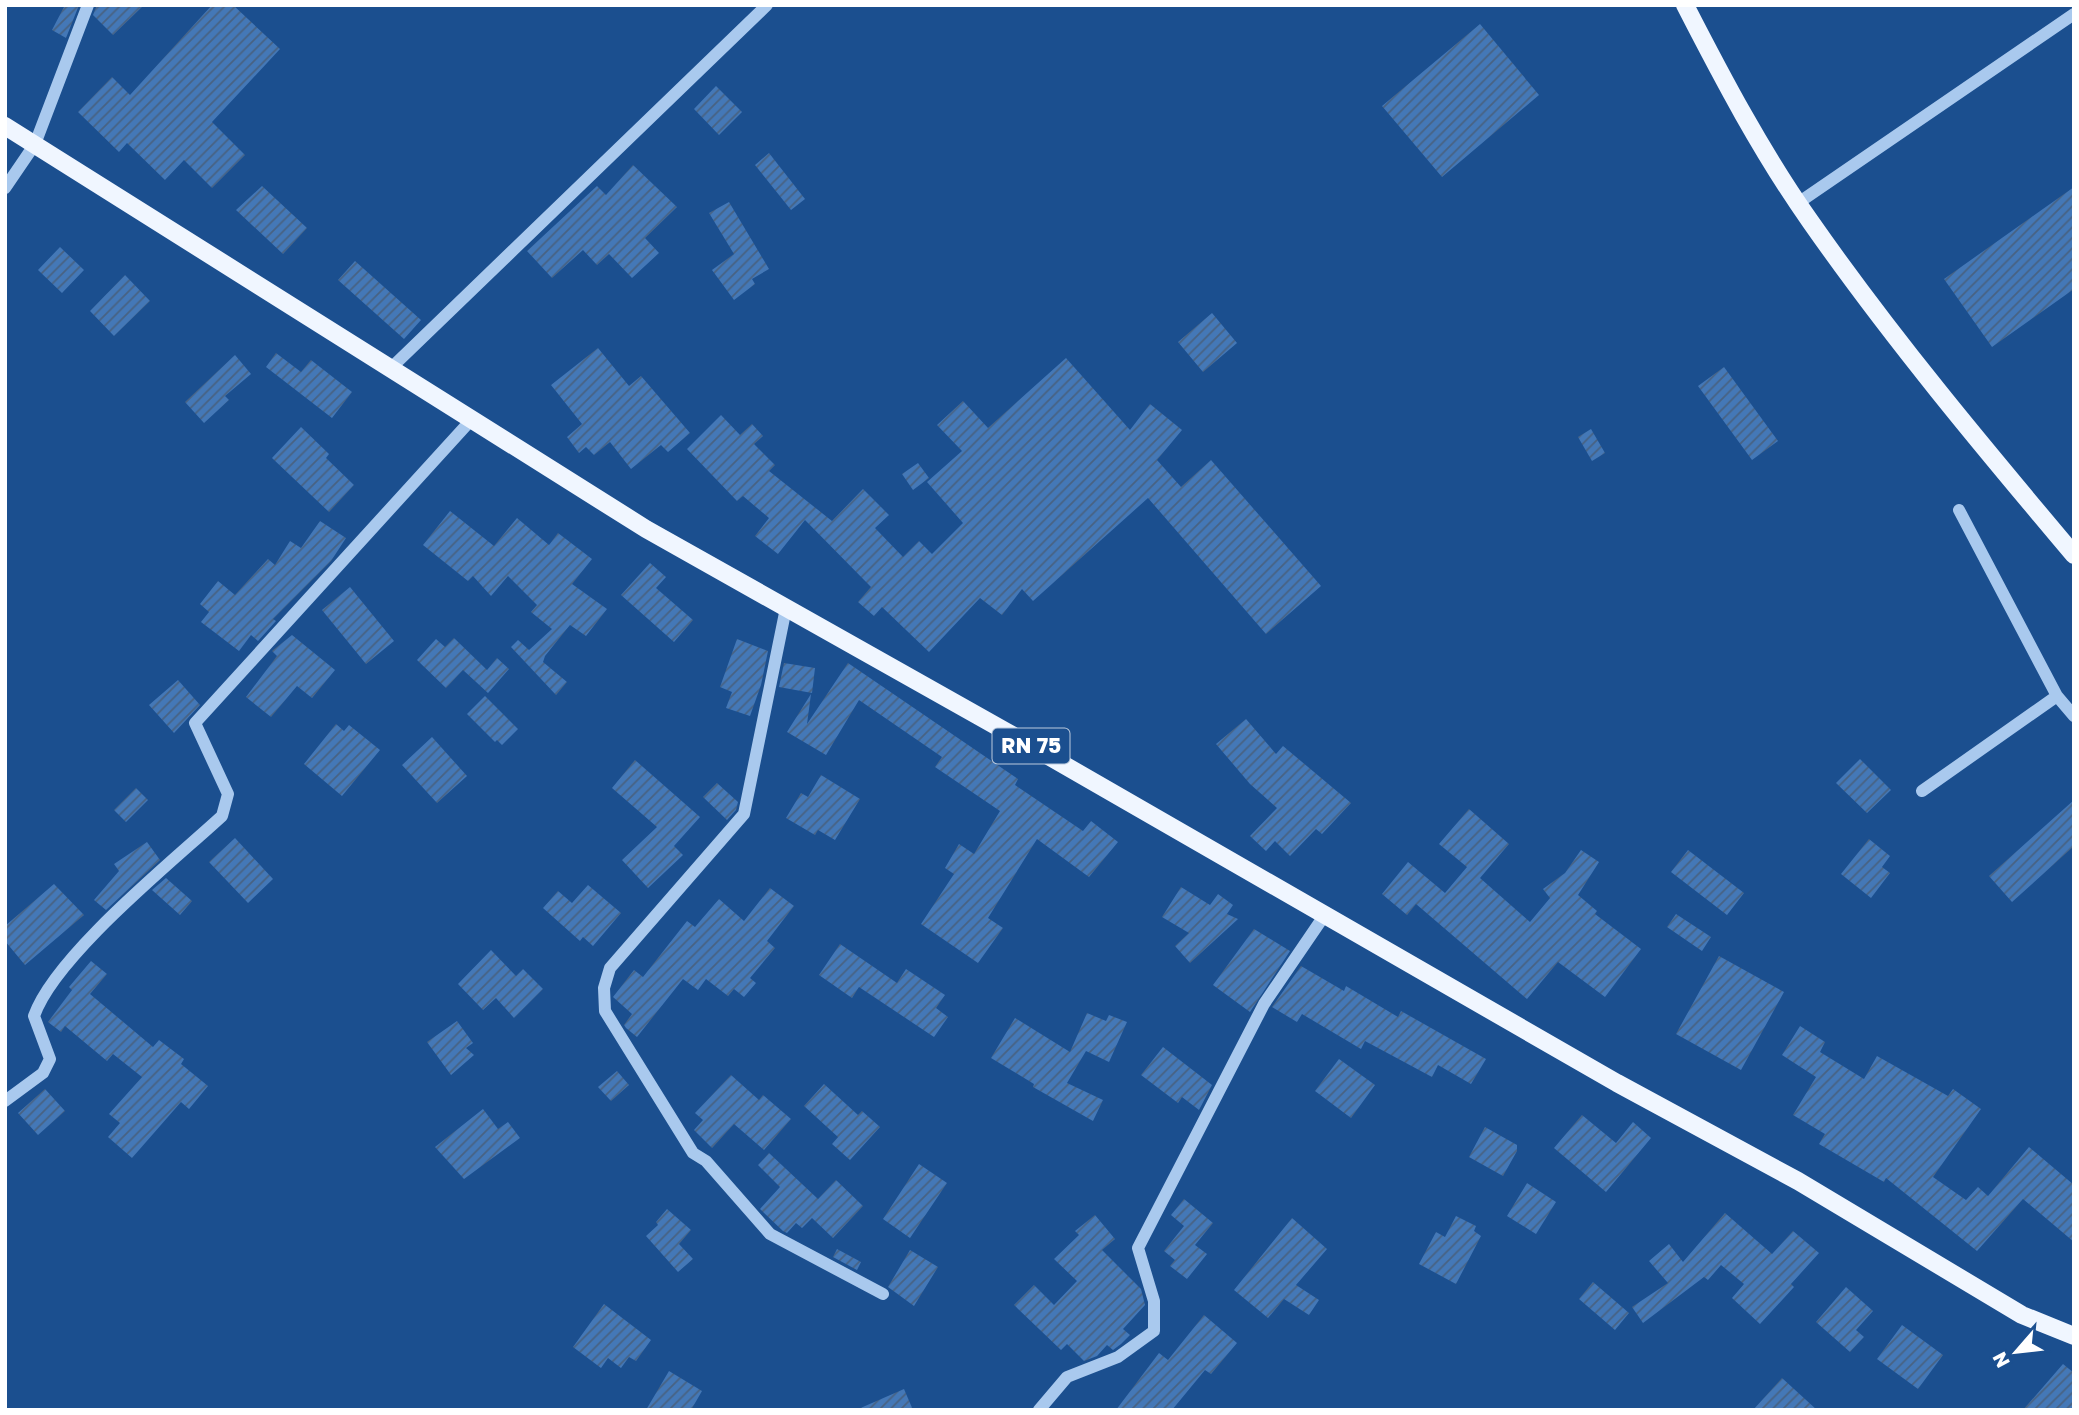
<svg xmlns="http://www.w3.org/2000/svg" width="2079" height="1415" viewBox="0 0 2079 1415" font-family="'Golos Text',sans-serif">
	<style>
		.building { fill: url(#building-hatch) }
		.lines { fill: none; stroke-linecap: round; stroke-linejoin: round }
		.minor { stroke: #a9c9ee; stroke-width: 12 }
		.major { stroke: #f0f6ff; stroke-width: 18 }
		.labels { text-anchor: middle; stroke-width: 6; stroke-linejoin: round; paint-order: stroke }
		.shield { fill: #1b4f8f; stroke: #bbcadd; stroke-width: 2 }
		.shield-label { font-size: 21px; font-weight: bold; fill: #fff }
	</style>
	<defs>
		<pattern id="building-hatch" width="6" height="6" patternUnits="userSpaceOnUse" patternTransform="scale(1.75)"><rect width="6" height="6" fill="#4478b7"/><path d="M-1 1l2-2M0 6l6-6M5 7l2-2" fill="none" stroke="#486282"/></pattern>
	</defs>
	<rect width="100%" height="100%" fill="#1b4f8f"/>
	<path class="building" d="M65,5H79L66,38L52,30Z
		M97,5H144L113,35L93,15Z
		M212,5H233L280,49L212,122L245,155L212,188L184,160L165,180L127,143L119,152L78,112L112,77L130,95Z
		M1480,24L1539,95L1442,177L1382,106Z
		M716,86L742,112L719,135L694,109Z
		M769,153L805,199L791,210L755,165Z
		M633,165L677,207L645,238L659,253L632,278L609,254L597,265L583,250L552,278L527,251L597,186L606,195Z
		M262,186L307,228L283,254L236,210Z
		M2074,187V289L1992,347L1944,279Z
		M729,202L769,269L752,279L755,284L734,300L712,270L734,254L709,213Z
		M60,247L84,270L62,293L38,270Z
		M355,261L421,320L404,339L338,280Z
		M125,275L150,301L114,336L90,311Z
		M1212,313L1237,343L1203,372L1178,342Z
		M598,348L629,386L641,376L690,433L668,452L661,445L631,469L610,442L594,455L586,447L579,453L567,437L582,424L551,385Z
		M276,353L301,372L311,360L352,392L332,418L266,367Z
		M235,355L251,374L225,396L229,400L204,423L185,402Z
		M1066,358L1130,430L1150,404L1182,430L1157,460L1181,487L1211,460L1321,586L1266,634L1148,498L1033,601L1022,589L1002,615L980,598L929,652L882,607L874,616L858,602L871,587L805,520L778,554L755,536L769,518L743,496L737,501L687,449L721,415L740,435L752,424L763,436L754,444L775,465L769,471L832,521L863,489L889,515L875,528L903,557L919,541L932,554L963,523L927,482L962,451L937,425L963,401L988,428Z
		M1724,367L1778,441L1752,460L1698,386Z
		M301,427L329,454L326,458L354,485L329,512L272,458Z
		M1591,429L1605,453L1592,461L1578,437Z
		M918,463L929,478L913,490L902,474Z
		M450,511L494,546L517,518L549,545L558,533L592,559L572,584L607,609L586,636L570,625L545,656L543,662L567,682L556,695L511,647L518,640L529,650L552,629L531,612L537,605L508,576L491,596L473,576L468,581L423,545Z
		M320,521L346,538L331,561L273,619L276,621L258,641L251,635L239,651L201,622L209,612L200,604L218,581L235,595L268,559L275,565L290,541L301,548Z
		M650,563L666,577L656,588L693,620L674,642L621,595Z
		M350,587L394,641L366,664L322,610Z
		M292,635L335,670L312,698L297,686L271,717L246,697L277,656L272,651Z
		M454,638L487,670L497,658L509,669L488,693L463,670L446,688L417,660L436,639L445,647Z
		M737,639L768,651L761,685L750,716L726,708L732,692L720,687Z
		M784,663L815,668L812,693L779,687Z
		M848,663L1018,779L1015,785L1083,831L1091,821L1118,842L1089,877L1037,839L988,918L1003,928L978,963L921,924L954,874L945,868L959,844L974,854L1000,811L935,767L942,757L859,700L826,755L787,732L811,694L807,724Z
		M178,680L200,705L174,733L149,705Z
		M485,696L518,729L502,745L497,740L495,742L467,714Z
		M1246,719L1276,754L1283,746L1351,803L1322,834L1316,829L1290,856L1275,841L1266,851L1250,836L1277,808L1250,784L1216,744Z
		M336,724L344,731L349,725L380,750L342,796L304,764Z
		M432,737L467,776L437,803L402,765Z
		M1860,759L1891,790L1867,813L1836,783Z
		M635,760L700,817L674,846L683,855L648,888L622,860L657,827L612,788Z
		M821,775L860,799L835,840L818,830L815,835L786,818L801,793L808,797Z
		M717,783L738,802L736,810L727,820L703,797Z
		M136,788L148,800L126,822L114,810Z
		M2074,800V846L2012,902L1989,876Z
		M1469,809L1509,844L1480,878L1530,922L1550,898L1543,889L1565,873L1581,850L1599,862L1578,895L1597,911L1595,914L1641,949L1605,997L1558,962L1527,999L1416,904L1407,915L1382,894L1408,862L1445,893L1467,867L1439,844Z
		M235,838L273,879L248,903L209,862Z
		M1869,839L1890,856L1882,867L1890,873L1871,898L1841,874Z
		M147,842L160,860L106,910L94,900L119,871L114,864Z
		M1688,850L1744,893L1727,915L1671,872Z
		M166,878L192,901L180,915L152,890Z
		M54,884L84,915L25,965L5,941V926Z
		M588,885L621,913L593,946L583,937L580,941L543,908L558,891L572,903Z
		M1181,887L1210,905L1218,894L1233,905L1227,914L1238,919L1190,963L1175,946L1189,933L1162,917Z
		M770,888L794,906L767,941L775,948L750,978L756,983L744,997L734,989L728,996L706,979L698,990L683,979L637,1037L626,1028L624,1025L632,1014L613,997L634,970L643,977L687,921L695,927L719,899L744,921Z
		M1676,914L1711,937L1702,951L1667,927Z
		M1254,929L1290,951L1250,1012L1213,985Z
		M840,944L897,983L906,969L945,995L936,1008L948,1017L934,1037L859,987L852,998L819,975Z
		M491,950L516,976L523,969L543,989L514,1018L496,998L483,1010L458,984Z
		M1719,956L1784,992L1741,1070L1676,1034Z
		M91,961L107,974L90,994L153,1047L159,1040L184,1059L181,1064L208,1086L189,1109L181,1102L132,1158L108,1137L120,1123L109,1114L142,1077L113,1054L107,1061L65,1026L61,1032L48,1022L72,990L69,987Z
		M1301,966L1344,991L1346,986L1398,1017L1401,1011L1486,1059L1471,1084L1438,1065L1432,1077L1365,1041L1361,1049L1302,1014L1297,1022L1272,1007Z
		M1087,1013L1106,1021L1109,1015L1127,1022L1109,1062L1086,1051L1067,1083L1103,1100L1093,1121L1033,1087L1034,1084L991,1058L1015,1018L1070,1052Z
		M457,1021L473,1043L466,1048L474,1055L451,1075L427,1042Z
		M1800,1026L1825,1042L1820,1052L1864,1079L1877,1056L1948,1096L1953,1089L1981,1109L1933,1177L1966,1200L1978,1187L1988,1196L2029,1147L2074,1185V1242L2023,1199L1977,1251L1886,1178L1884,1182L1819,1144L1825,1134L1793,1115L1816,1077L1782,1055Z
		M1163,1047L1212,1085L1199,1110L1182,1097L1178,1103L1141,1075Z
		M1339,1059L1375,1085L1351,1118L1315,1091Z
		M617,1071L629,1085L611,1101L598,1087Z
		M731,1075L759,1100L763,1095L791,1119L764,1150L734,1124L712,1148L694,1130L703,1120L695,1113Z
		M824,1084L858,1115L862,1111L880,1127L850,1160L832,1144L838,1137L804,1106Z
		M45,1089L65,1111L38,1135L18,1113Z
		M483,1109L498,1129L508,1122L520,1138L464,1179L435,1147Z
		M1582,1115L1616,1143L1633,1122L1651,1138L1606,1192L1554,1148Z
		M1485,1127L1517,1145V1151L1503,1176L1469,1157Z
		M769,1153L818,1199L836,1180L863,1206L833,1238L812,1218L802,1228L796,1223L787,1233L783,1231L760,1209L780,1187L758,1165Z
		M919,1164L947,1183L910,1238L883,1219Z
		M1527,1183L1556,1202L1536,1234L1507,1216Z
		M1184,1199L1213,1223L1195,1245L1207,1254L1187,1279L1170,1266L1175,1260L1164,1251L1184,1226L1171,1215Z
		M667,1209L691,1230L679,1244L693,1259L678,1272L646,1236L658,1225L656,1222Z
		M1725,1213L1772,1254L1793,1231L1819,1253L1791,1284L1794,1287L1760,1324L1732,1298L1744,1284L1721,1265L1708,1280L1704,1277L1643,1323L1632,1307L1668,1283L1649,1261L1669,1244L1683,1262Z
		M1095,1215L1115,1239L1102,1250L1141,1289L1145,1305L1123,1329L1130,1335L1121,1344L1113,1350L1107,1345L1097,1356L1084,1361L1067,1344L1061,1350L1014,1305L1034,1285L1054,1305L1077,1281L1054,1259L1079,1235L1075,1231Z
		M1456,1216L1476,1226L1474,1231L1481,1236L1456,1284L1419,1264L1436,1232L1445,1237Z
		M1292,1218L1327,1249L1296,1285L1319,1300L1309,1315L1284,1299L1268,1318L1234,1290Z
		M837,1249L861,1262L857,1270L833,1257Z
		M910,1250L938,1267L914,1306L888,1287Z
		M1593,1282L1629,1313L1615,1330L1579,1299Z
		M1846,1287L1873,1311L1856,1330L1864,1337L1850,1352L1816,1322Z
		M604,1304L651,1340L636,1361L629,1357L621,1368L608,1358L601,1368L573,1347Z
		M1204,1315L1237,1343L1211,1374L1205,1370L1172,1410H1116L1159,1353L1168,1360Z
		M1902,1325L1943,1355L1918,1389L1877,1359Z
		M2063,1364L2074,1373V1410H2023Z
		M669,1371L702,1391L691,1410H646Z
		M1782,1378L1817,1410H1753Z
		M904,1389L913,1410H856Z"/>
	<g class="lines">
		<path class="minor" d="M5,188L35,144L88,5
			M1798,203L2074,14
			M391,368L767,5
			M1959,510L2057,696L2074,716
			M786,608L744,814L610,968L604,988L605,1011L693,1153L706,1161L770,1234L883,1294
			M1922,791L2057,696
			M5,1101L43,1073L50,1059L34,1016C55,956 172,862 222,816L228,794L195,723L472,419
			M1039,1410L1067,1377L1118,1357L1154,1331V1301L1138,1248L1264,1004L1324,916"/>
		<path class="major" d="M1685,5C1723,79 1762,153 1810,221C1891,337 1983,447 2074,555
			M5,126L646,529L1005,731L1617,1083L1798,1181L2022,1315L2074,1336"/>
	</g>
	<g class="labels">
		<rect class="shield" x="992.5" y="728.5" width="77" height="35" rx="5"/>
		<g class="shield-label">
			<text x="1031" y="753">RN 75</text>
		</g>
	</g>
	<rect width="2079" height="1415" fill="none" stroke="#ffffff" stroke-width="14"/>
	<g transform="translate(2016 1352) rotate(242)" stroke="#1b4f8f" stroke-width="5" paint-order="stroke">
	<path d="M0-5L12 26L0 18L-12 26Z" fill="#ffffff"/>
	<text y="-10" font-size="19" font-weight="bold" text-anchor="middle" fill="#ffffff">N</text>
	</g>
</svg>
